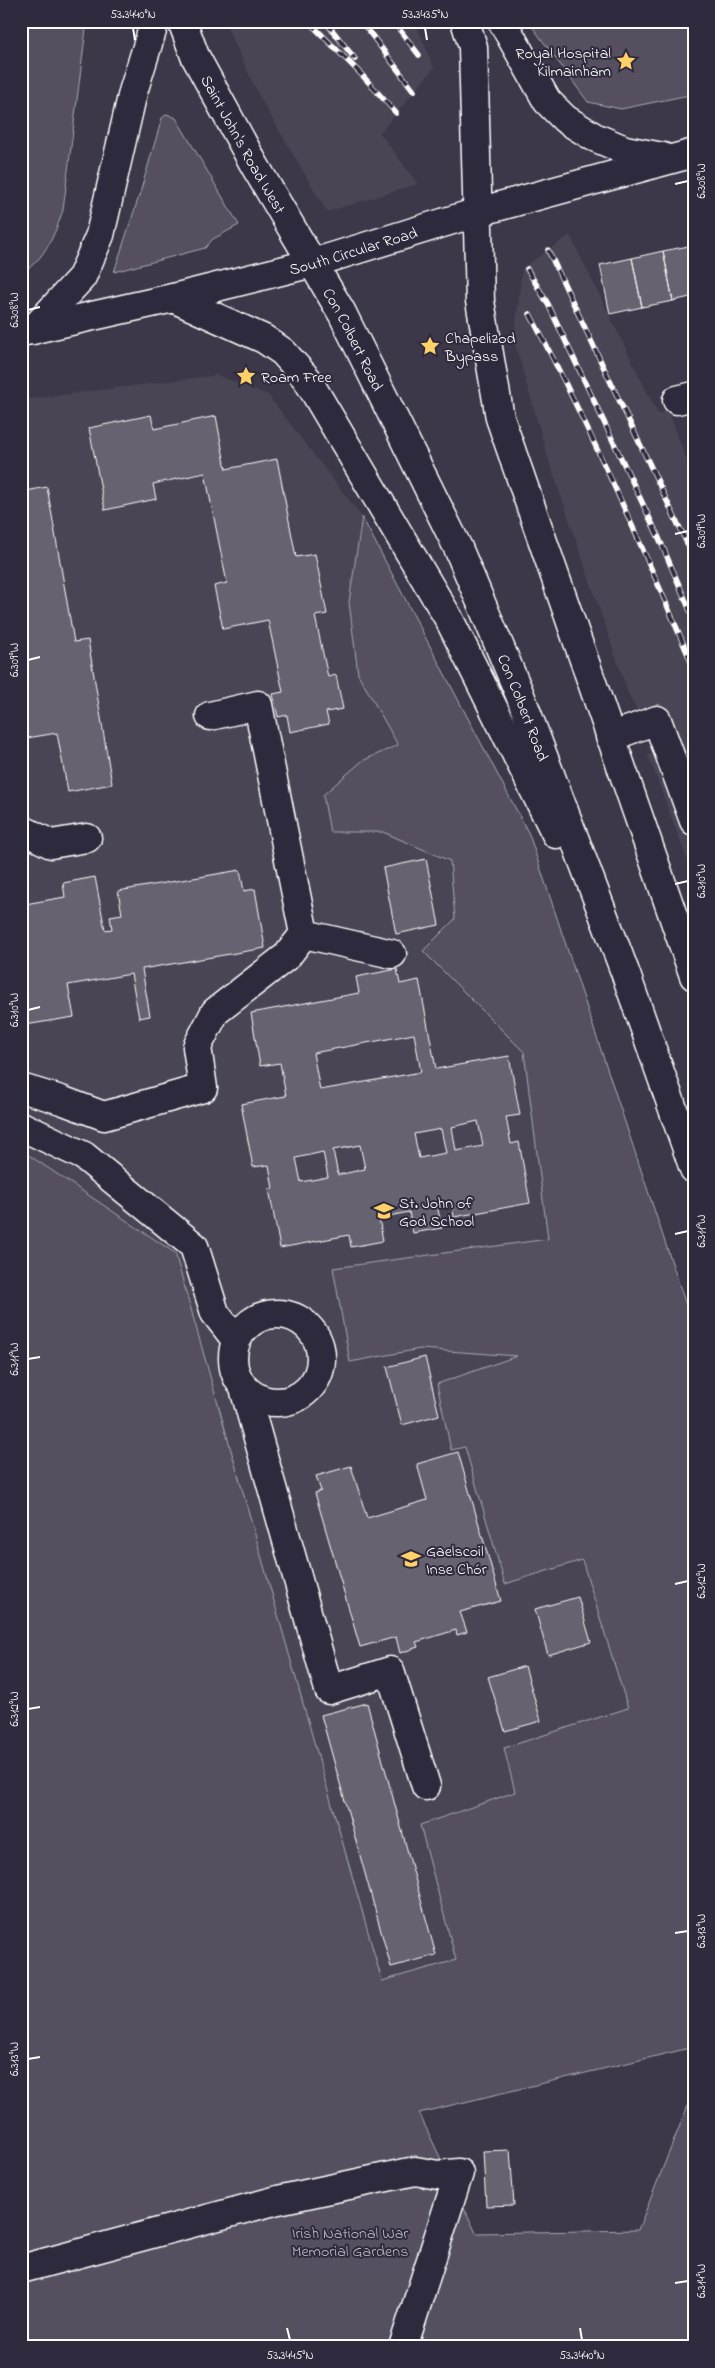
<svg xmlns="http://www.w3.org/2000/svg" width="715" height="2368" viewBox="0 0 715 2368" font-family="'Indie Flower',sans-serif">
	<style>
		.built { fill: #494455 }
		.green { fill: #555060; stroke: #aaa8b0 }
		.building { fill: #666270; stroke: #fff; fill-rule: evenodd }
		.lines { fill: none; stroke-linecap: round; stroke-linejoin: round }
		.minor-casing { stroke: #fff; stroke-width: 31 }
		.major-casing { stroke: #fff; stroke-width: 31 }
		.minor { stroke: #2f2a3d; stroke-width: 28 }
		.major { stroke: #2f2a3d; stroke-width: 28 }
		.rail-casing { stroke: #fff; stroke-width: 5.5 }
		.rail { stroke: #2f2a3d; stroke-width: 4; stroke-dasharray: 11; stroke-linecap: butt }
		.ticks { fill: none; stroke: #fff; stroke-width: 2 }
		.labels { text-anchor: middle; stroke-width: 4; stroke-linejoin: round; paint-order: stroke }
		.poi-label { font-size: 16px; fill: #fff; stroke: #2f2a3d; text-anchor: start }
		.street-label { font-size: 16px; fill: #fff; stroke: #2f2a3d }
		.park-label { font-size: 16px; fill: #bbb9bf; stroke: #2f2a3d }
		.neatline { fill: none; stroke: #fff; stroke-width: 2 }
		.ticks-label { font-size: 12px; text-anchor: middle; fill: #fff }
	</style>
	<rect width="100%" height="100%" fill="#3c3749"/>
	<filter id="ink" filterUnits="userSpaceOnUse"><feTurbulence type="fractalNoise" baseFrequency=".02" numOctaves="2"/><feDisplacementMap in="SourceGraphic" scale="10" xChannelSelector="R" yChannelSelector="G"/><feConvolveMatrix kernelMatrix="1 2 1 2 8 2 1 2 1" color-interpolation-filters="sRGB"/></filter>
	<g filter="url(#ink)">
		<path class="built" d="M224,21H415L434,68L380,133L418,184L327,212L260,98Z
			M570,235L658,414L668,410L694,479V879L648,755L654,752L645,724L629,696L548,458L514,341L522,268Z
			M217,375L268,395L362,517L529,834L694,1329V2047L419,2113L175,1253L21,1150V400Z"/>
		<path class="green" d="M21,21H87L63,210C55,234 45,260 21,273Z
			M528,21H694V94L621,109L588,102Z
			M167,114L176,118L239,225L213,239L205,248L114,272L140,193L162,118Z
			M362,517L529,834L694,1329V2047L419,2113L476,2233L638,2230L694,2090V2347H21V1150L175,1253L382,1981L456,1960L420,1825L515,1792L504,1748L628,1708L582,1560L505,1584L465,1447L451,1450L437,1384L517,1356L420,1349L350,1362L333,1268L548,1239L524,1052L423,951L455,919L450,861L383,832H330L323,795L362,761L398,745L358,674L349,602Z"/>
		<path class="building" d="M694,245V296L673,301L663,251Z
			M663,251L673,301L642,307L632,258Z
			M632,258L642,307L610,314L600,265Z
			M151,415L154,429L216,416L226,469L277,459L296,557L315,554L327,614L315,616L328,677L336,675L343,709L326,712L329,724L290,732L287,715L278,717L273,694L283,692L268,620L223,629L214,586L227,583L205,473L153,484L156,499L105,510L89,428Z
			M47,487L74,642L88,640L112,784L68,792L57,733L21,739V492Z
			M426,859L439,925L396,934L383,868Z
			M240,870L244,891L255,889L265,948L142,969L150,1016L139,1018L131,974L68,985L74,1017L25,1025L21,1006V874H26L28,880L21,881L25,904L65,897L63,883L95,877L105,930L112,929L110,916L122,914L118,891Z
			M397,969L400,984L419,980L436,1069L509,1056L520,1115L506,1117L511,1144L519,1142L530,1203L454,1217L452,1202L437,1205L442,1228L413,1233L409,1212L379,1218L383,1241L351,1247L349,1235L280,1248L269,1189H273L269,1165L253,1167L241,1104L286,1096L280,1063L260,1066L251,1013L359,993L356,977ZM414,1034L421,1072L320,1090L313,1053ZM478,1121L483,1146L456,1151L452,1127ZM441,1129L446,1153L419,1158L414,1134ZM360,1145L365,1169L338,1175L333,1150ZM323,1152L328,1177L301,1182L296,1158Z
			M425,1357L439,1415L402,1425L387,1367Z
			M458,1452L501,1601L460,1612L467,1632L457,1635L456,1630L416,1642L418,1647L400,1653L396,1637L360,1647L315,1493L321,1491L316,1476L351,1466L367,1518L427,1500L417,1464Z
			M578,1597L591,1642L548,1655L535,1609Z
			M525,1666L541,1721L505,1731L488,1677Z
			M367,1703L436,1955L391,1967L321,1715Z
			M510,2150L514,2205L486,2206L483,2151Z"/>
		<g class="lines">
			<defs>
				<path id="minor" d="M677,400L694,396
					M610,737L657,720L694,821
					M21,829L51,844L87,838
					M304,934L392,954
					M21,1088L61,1100L104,1116L203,1088L197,1047L215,1012L287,956L304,934L258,705L210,716
					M21,1126L84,1156L194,1246L215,1313L236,1340
					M233 1358a44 44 0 1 1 88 0a44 44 0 1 1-88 0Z
					M244,1388L329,1690L390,1671L426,1786
					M21,2269L278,2200L415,2171L438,2175L459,2173L403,2347"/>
				<g id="major">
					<path id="s1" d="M182,21L195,56L255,166L342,313L458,548L520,695L625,972L694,1169"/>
					<path d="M465,21L473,47L480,301L500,418L694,976"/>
					<path d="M502,21L547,101L565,119L594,137L625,150L663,157"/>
					<path d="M173,298L264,339L283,352L307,379L449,619L556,834"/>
					<path d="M33,330L82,277L100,235L133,92L155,21"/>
					<path id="s2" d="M21,332L173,298L313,263L478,212L694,153"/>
				</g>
			</defs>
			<use href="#minor" class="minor-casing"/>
			<use href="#major" class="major-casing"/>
			<use href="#minor" class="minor"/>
			<use href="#major" class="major"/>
			<defs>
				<path id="rail" d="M308,21L362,75L396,113
					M325,21L355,59
					M361,21L414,91
					M393,21L419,55
					M548,250L694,558
					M527,269L548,304L659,538L694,620
					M530,314C591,430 644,549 694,669"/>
			</defs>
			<use href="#rail" class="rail-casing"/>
			<use href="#rail" class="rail"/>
		</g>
	</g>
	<path class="ticks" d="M133,28L135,40M425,28L427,40M675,184L688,181M28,310L40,307M675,534L688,531M28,660L40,657M675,884L688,881M28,1010L40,1007M675,1234L688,1231M28,1359L40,1357M675,1584L688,1581M28,1709L40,1707M675,1933L688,1931M28,2059L40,2057M675,2283L688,2281M287,2328L290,2340M580,2328L582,2340"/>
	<defs>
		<symbol id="sight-bare" viewBox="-9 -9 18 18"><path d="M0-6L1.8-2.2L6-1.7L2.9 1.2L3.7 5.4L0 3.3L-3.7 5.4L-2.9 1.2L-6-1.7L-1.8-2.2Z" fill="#ffd166" stroke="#2f2a3d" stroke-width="2.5" paint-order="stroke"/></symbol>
		<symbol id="school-bare" viewBox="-9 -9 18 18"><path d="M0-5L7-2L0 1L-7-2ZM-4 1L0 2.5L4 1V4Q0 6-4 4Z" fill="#ffd166" stroke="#2f2a3d" stroke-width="2.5" paint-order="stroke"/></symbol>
	</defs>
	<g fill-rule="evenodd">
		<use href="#sight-bare" x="612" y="47" width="28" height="28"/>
		<use href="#sight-bare" x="416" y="332" width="28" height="28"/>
		<use href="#sight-bare" x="232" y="362" width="28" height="28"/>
		<use href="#school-bare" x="370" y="1197" width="28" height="28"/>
		<use href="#school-bare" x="397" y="1545" width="28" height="28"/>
	</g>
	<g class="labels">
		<g class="poi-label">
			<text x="611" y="58" text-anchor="end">Royal Hospital<tspan x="611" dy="18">Kilmainham</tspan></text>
			<text x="445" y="343">Chapelizod<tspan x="445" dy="18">Bypass</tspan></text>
			<text x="261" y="382">Roam Free</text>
			<text x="399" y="1208">St. John of<tspan x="399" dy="18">God School</tspan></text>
			<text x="426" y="1556">Gaelscoil<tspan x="426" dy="18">Inse Chór</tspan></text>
		</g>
		<g class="street-label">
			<text dy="6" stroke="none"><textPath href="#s1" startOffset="138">Saint John's Road West</textPath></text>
			<text dy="6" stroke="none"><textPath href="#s2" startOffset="342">South Circular Road</textPath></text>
			<text dy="6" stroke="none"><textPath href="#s1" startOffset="362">Con Colbert Road</textPath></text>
			<text dy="6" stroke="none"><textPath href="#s1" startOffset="768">Con Colbert Road</textPath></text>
		</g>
		<g class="park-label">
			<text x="350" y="2238">Irish National War<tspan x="350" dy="18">Memorial Gardens</tspan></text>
		</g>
	</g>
	<rect width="715" height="2368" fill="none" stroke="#2f2a3d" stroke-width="55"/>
	<rect x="28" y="28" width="660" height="2312" class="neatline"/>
	<g class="ticks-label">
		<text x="133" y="18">53.3440°N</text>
		<text x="425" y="18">53.3435°N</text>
		<text transform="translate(701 181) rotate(-90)" y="4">6.308°W</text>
		<text transform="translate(14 310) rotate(-90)" y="4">6.308°W</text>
		<text transform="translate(701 531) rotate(-90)" y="4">6.309°W</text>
		<text transform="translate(14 660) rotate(-90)" y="4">6.309°W</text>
		<text transform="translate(701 881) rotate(-90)" y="4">6.310°W</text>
		<text transform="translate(14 1010) rotate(-90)" y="4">6.310°W</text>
		<text transform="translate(701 1231) rotate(-90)" y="4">6.311°W</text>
		<text transform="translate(14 1359) rotate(-90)" y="4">6.311°W</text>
		<text transform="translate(701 1581) rotate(-90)" y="4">6.312°W</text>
		<text transform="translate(14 1709) rotate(-90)" y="4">6.312°W</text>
		<text transform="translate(701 1931) rotate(-90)" y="4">6.313°W</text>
		<text transform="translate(14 2059) rotate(-90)" y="4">6.313°W</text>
		<text transform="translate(701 2281) rotate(-90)" y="4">6.314°W</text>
		<text x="290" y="2359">53.3445°N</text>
		<text x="582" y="2359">53.3440°N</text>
	</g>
</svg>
